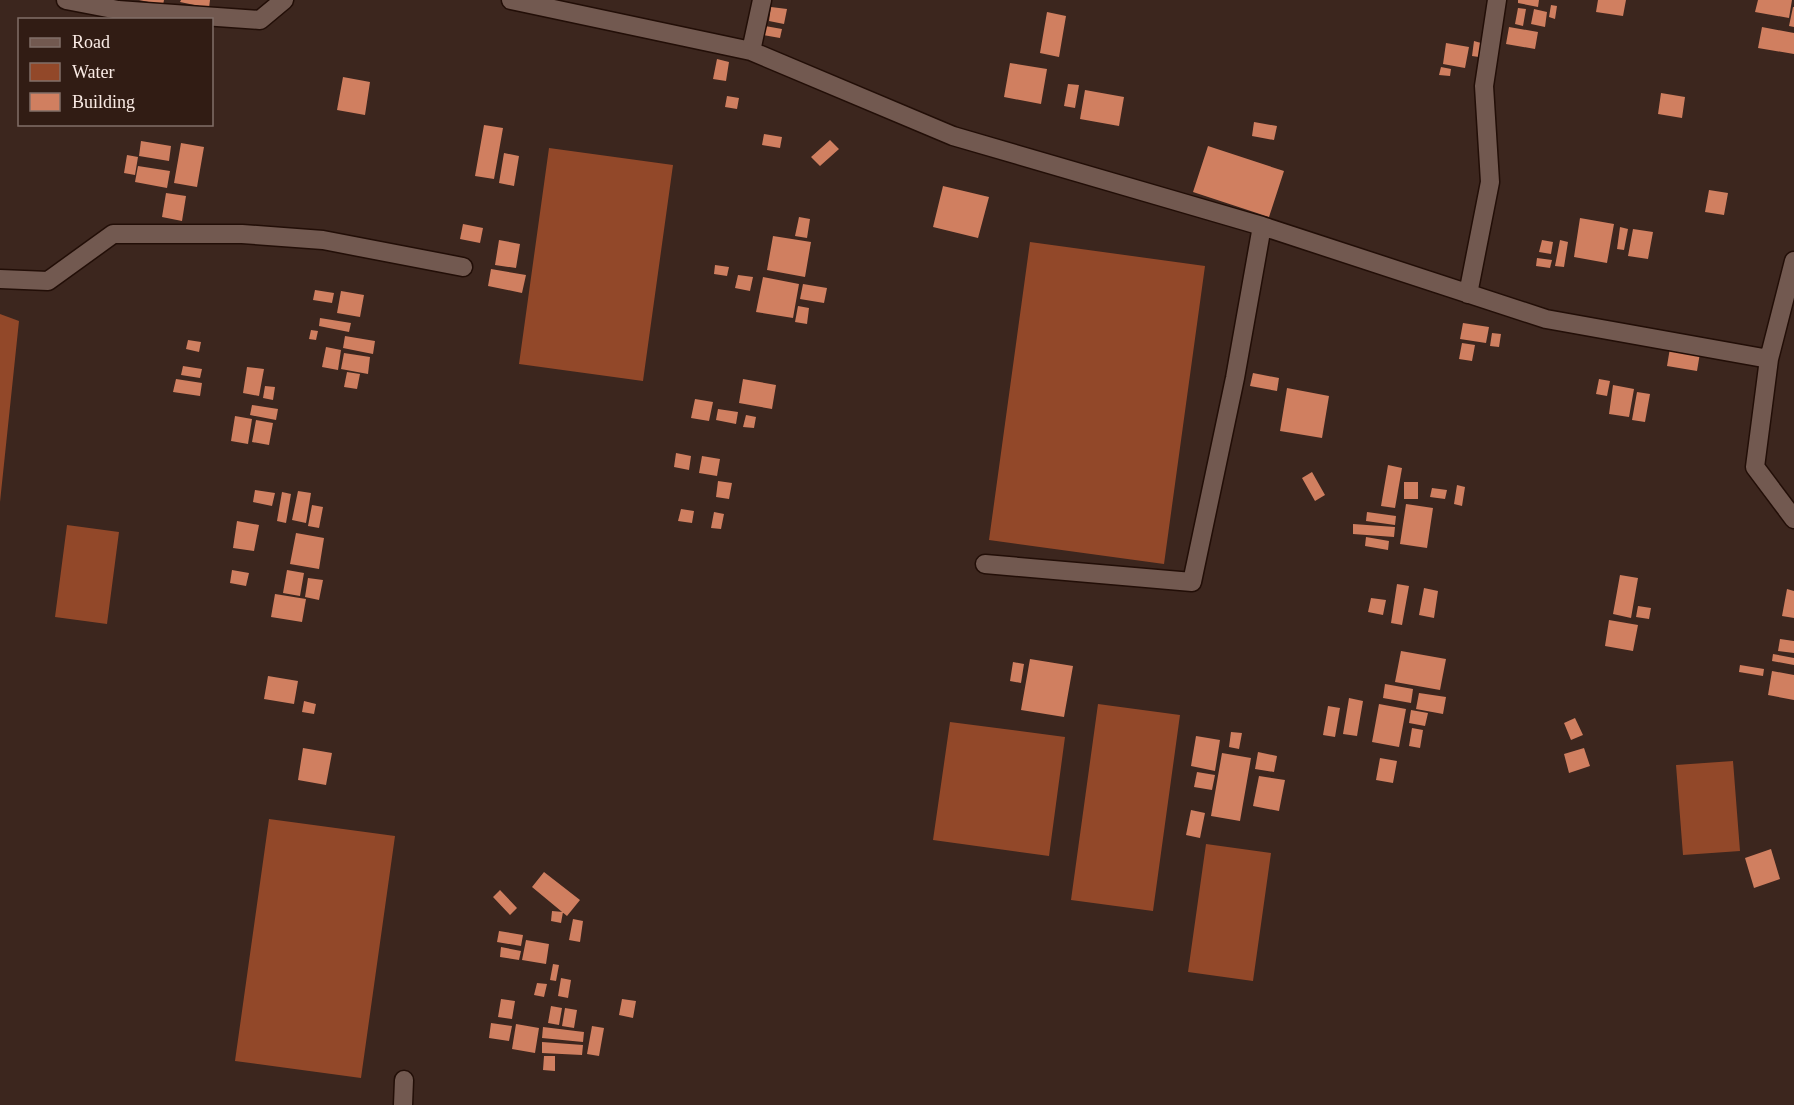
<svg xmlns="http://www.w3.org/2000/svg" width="1794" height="1105" viewBox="0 0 1794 1105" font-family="Georgia,serif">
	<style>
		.water { fill: #924829 }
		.building { fill: #d07f60 }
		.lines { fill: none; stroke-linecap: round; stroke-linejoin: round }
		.street-casing { stroke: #220e07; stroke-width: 21 }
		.street { stroke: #725950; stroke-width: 18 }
	</style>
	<rect width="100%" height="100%" fill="#3c261e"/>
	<path class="water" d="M549,148L673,165L643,381L519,364Z
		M1030,242L1205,266L1164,564L989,540Z
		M0,314L19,321L0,502Z
		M67,525L119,532L107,624L55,617Z
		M1098,704L1180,715L1153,911L1071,900Z
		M950,722L1065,737L1049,856L933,840Z
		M1733,761L1740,851L1683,855L1676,765Z
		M269,819L395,836L361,1078L235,1061Z
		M1206,844L1271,853L1253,981L1188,972Z"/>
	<path class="building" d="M139,0H164L163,5Z
		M181,0H210L209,8L180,2Z
		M1518,0H1539L1538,7L1518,3Z
		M1598,0H1626L1623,16L1596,12Z
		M1758,0H1792L1789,18L1755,12Z
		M1551,5L1557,6L1555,19L1549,17Z
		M771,7L787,9L784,24L769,21Z
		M1793,7H1794V27L1789,26Z
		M1518,8L1526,9L1523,26L1515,24Z
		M1534,9L1547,12L1545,27L1531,24Z
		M1047,12L1066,16L1059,57L1040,53Z
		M765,26L782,29L780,38L763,35Z
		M1509,27L1538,32L1535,49L1506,44Z
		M1762,27L1794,33V54L1758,48Z
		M1474,41L1481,43L1479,57L1472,56Z
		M1446,43L1469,47L1465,68L1443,64Z
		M717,59L729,62L726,81L713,79Z
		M1010,63L1047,69L1041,104L1004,97Z
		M1441,67L1451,69L1450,76L1439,75Z
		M343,77L370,82L365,115L337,110Z
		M1068,84L1079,85L1075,108L1064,106Z
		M1085,90L1124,97L1119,126L1080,119Z
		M1661,93L1685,97L1682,118L1658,114Z
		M727,96L739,98L737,109L725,107Z
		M1254,122L1277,126L1274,140L1252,136Z
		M484,125L503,128L494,179L475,176Z
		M764,134L782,137L780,148L762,145Z
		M830,140L839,149L820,166L811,157Z
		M141,141L171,146L169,161L139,156Z
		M181,143L204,147L197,187L174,183Z
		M1208,146L1284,171L1269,217L1193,192Z
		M504,153L519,156L514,186L499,183Z
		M127,155L138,157L135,175L124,173Z
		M138,166L170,171L167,188L135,182Z
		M943,186L989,197L978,238L933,227Z
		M1709,190L1728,193L1724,215L1705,212Z
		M166,193L186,196L182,221L162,217Z
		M799,217L810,219L807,238L795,236Z
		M1580,218L1614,224L1607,263L1574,257Z
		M463,224L483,228L480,243L460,239Z
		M1620,227L1628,229L1624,250L1617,249Z
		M1633,229L1653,232L1648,259L1628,256Z
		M773,236L811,242L805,277L767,270Z
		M499,240L520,244L516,268L495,265Z
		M1542,240L1553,242L1551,254L1539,252Z
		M1560,240L1568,242L1564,267L1555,266Z
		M1537,258L1552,260L1550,268L1536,266Z
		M715,265L729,267L727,276L714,274Z
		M491,269L526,275L522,293L488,286Z
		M738,275L753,277L750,291L735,288Z
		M763,277L799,284L793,318L756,312Z
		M803,284L827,288L824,303L800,299Z
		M315,290L334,293L332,303L313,300Z
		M341,291L364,295L360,317L337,313Z
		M798,306L809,308L807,324L795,322Z
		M320,318L351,323L349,332L319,326Z
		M1463,323L1489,327L1486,343L1460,339Z
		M311,330L318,331L316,340L309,339Z
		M1492,333L1501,334L1499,347L1490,346Z
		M345,336L375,341L373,354L343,348Z
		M188,340L201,342L199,352L186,349Z
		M1462,343L1475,345L1472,361L1459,359Z
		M326,347L341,350L338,370L322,367Z
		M1670,348L1700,353L1697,371L1667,366Z
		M344,353L370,357L368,374L341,369Z
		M183,366L202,369L200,378L181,375Z
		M247,367L264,369L259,396L243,393Z
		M347,372L360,374L357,389L344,387Z
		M1253,373L1279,378L1277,391L1250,386Z
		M176,379L202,383L200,396L173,392Z
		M743,379L776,385L772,409L739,403Z
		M1599,379L1610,381L1607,396L1596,394Z
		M1613,385L1634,389L1629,417L1609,414Z
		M265,386L275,387L273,400L263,398Z
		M1287,388L1329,396L1322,438L1280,431Z
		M1637,392L1650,394L1645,422L1632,420Z
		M695,399L713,402L709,421L691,418Z
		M252,405L278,409L276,420L250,415Z
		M718,409L738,412L736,424L716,420Z
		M746,415L756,417L754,428L743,427Z
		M235,416L252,419L248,444L231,441Z
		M256,420L273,423L269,445L252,442Z
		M676,453L691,456L689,470L674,467Z
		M702,456L720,459L717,476L699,473Z
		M1388,465L1402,468L1395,508L1381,506Z
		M1312,472L1325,495L1315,501L1302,478Z
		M718,481L732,483L729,499L716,497Z
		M1404,482H1418V499H1404Z
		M1457,485L1465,487L1462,506L1454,504Z
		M1432,488L1447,490L1445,499L1430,497Z
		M255,490L275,493L272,506L253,502Z
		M298,491L311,493L306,523L292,520Z
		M282,492L291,494L286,523L277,521Z
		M1406,504L1433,508L1427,548L1400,544Z
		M312,505L323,507L319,528L308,526Z
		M681,509L694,511L692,523L678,521Z
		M714,512L724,514L721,529L711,528Z
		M1367,512L1396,516L1395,525L1366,521Z
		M237,521L259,525L254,551L233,548Z
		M1353,524L1395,527L1394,537L1353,534Z
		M296,533L324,538L319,569L290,564Z
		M1366,537L1389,541L1388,550L1365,546Z
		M232,570L249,573L246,586L230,583Z
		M287,570L304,573L300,596L283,593Z
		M1620,575L1638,578L1631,618L1613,614Z
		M308,578L323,580L319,600L305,597Z
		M1397,584L1409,586L1402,625L1391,623Z
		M1424,588L1438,591L1434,618L1419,615Z
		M1787,589L1794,591V618L1782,616Z
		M275,594L306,599L302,622L271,617Z
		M1371,598L1386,600L1383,615L1368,612Z
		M1638,606L1651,608L1649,619L1636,617Z
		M1609,620L1638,625L1633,651L1605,646Z
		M1780,639L1794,641V653L1778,651Z
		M1401,651L1446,659L1440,690L1395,682Z
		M1773,654L1794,658V665L1772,661Z
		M1030,659L1073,666L1064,717L1021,710Z
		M1013,662L1024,664L1021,683L1010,681Z
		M1740,665L1764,669L1763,676L1739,672Z
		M1772,671L1794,675V700L1768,695Z
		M268,676L298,681L294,704L264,699Z
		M1385,684L1413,689L1411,703L1383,698Z
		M1419,693L1446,697L1443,714L1416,709Z
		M1349,698L1363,701L1357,736L1343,734Z
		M304,701L316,704L314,714L302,712Z
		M1379,704L1406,709L1399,747L1372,742Z
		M1328,706L1340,708L1335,737L1323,735Z
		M1411,710L1428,713L1425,726L1409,723Z
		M1575,718L1583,735L1571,740L1564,723Z
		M1412,728L1423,730L1420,748L1409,746Z
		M1231,732L1242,733L1239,749L1229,747Z
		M1196,736L1220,740L1215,771L1191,766Z
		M303,748L332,753L326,785L298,780Z
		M1584,748L1590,766L1569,773L1564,754Z
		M1258,752L1277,756L1274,772L1255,769Z
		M1222,753L1251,758L1240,821L1211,816Z
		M1380,758L1397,761L1393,783L1376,780Z
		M1197,772L1215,775L1212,790L1194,787Z
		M1259,776L1285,780L1279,811L1253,806Z
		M1191,810L1205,813L1200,838L1186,835Z
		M1771,849L1780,879L1754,888L1745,858Z
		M544,872L580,900L567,916L532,887Z
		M500,890L517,908L510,915L493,897Z
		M552,911L563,912L561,923L551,921Z
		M573,919L583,921L580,942L569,940Z
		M499,931L523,935L521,946L497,942Z
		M526,940L549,944L546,964L522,960Z
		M501,947L521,951L519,960L500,957Z
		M553,964L559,965L556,981L550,980Z
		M561,978L571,980L568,998L558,996Z
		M537,983L547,984L544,997L534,995Z
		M501,999L515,1001L512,1019L498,1017Z
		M622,999L636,1001L633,1018L619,1015Z
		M551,1006L562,1008L559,1025L548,1023Z
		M565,1008L577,1010L574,1028L562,1026Z
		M491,1023L512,1026L509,1041L489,1038Z
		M516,1024L539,1028L535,1053L512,1049Z
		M592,1026L604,1028L599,1056L587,1054Z
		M543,1027L584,1032L583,1042L542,1038Z
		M542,1042L583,1045L582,1055L542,1053Z
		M544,1056H555V1071L543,1070Z"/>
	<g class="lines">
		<defs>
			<path id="street" d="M66,0L118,10L260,20L284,0
				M511,0L751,51
				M762,0L751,51L953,136L1262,226L1546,319L1769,359L1755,467L1794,519
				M0,279L48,281L113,234H242L323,240L463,267
				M1468,294L1490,182L1484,86L1497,0
				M1769,359L1794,261
				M985,564L1192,582L1235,378L1262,226
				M403,1105L404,1080"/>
		</defs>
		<use href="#street" class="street-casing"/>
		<use href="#street" class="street"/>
	</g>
	<rect x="18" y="18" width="195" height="108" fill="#311c14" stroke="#816f68" stroke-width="1.5"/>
	<rect x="30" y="38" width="30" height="9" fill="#725950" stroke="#816f68" stroke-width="1.5"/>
	<text x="72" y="48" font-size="18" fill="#faebe5">Road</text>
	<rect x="30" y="63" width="30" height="18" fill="#924829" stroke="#816f68" stroke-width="1.5"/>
	<text x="72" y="78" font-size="18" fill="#faebe5">Water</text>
	<rect x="30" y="93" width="30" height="18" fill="#d07f60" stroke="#816f68" stroke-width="1.5"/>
	<text x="72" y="108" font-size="18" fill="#faebe5">Building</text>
</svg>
